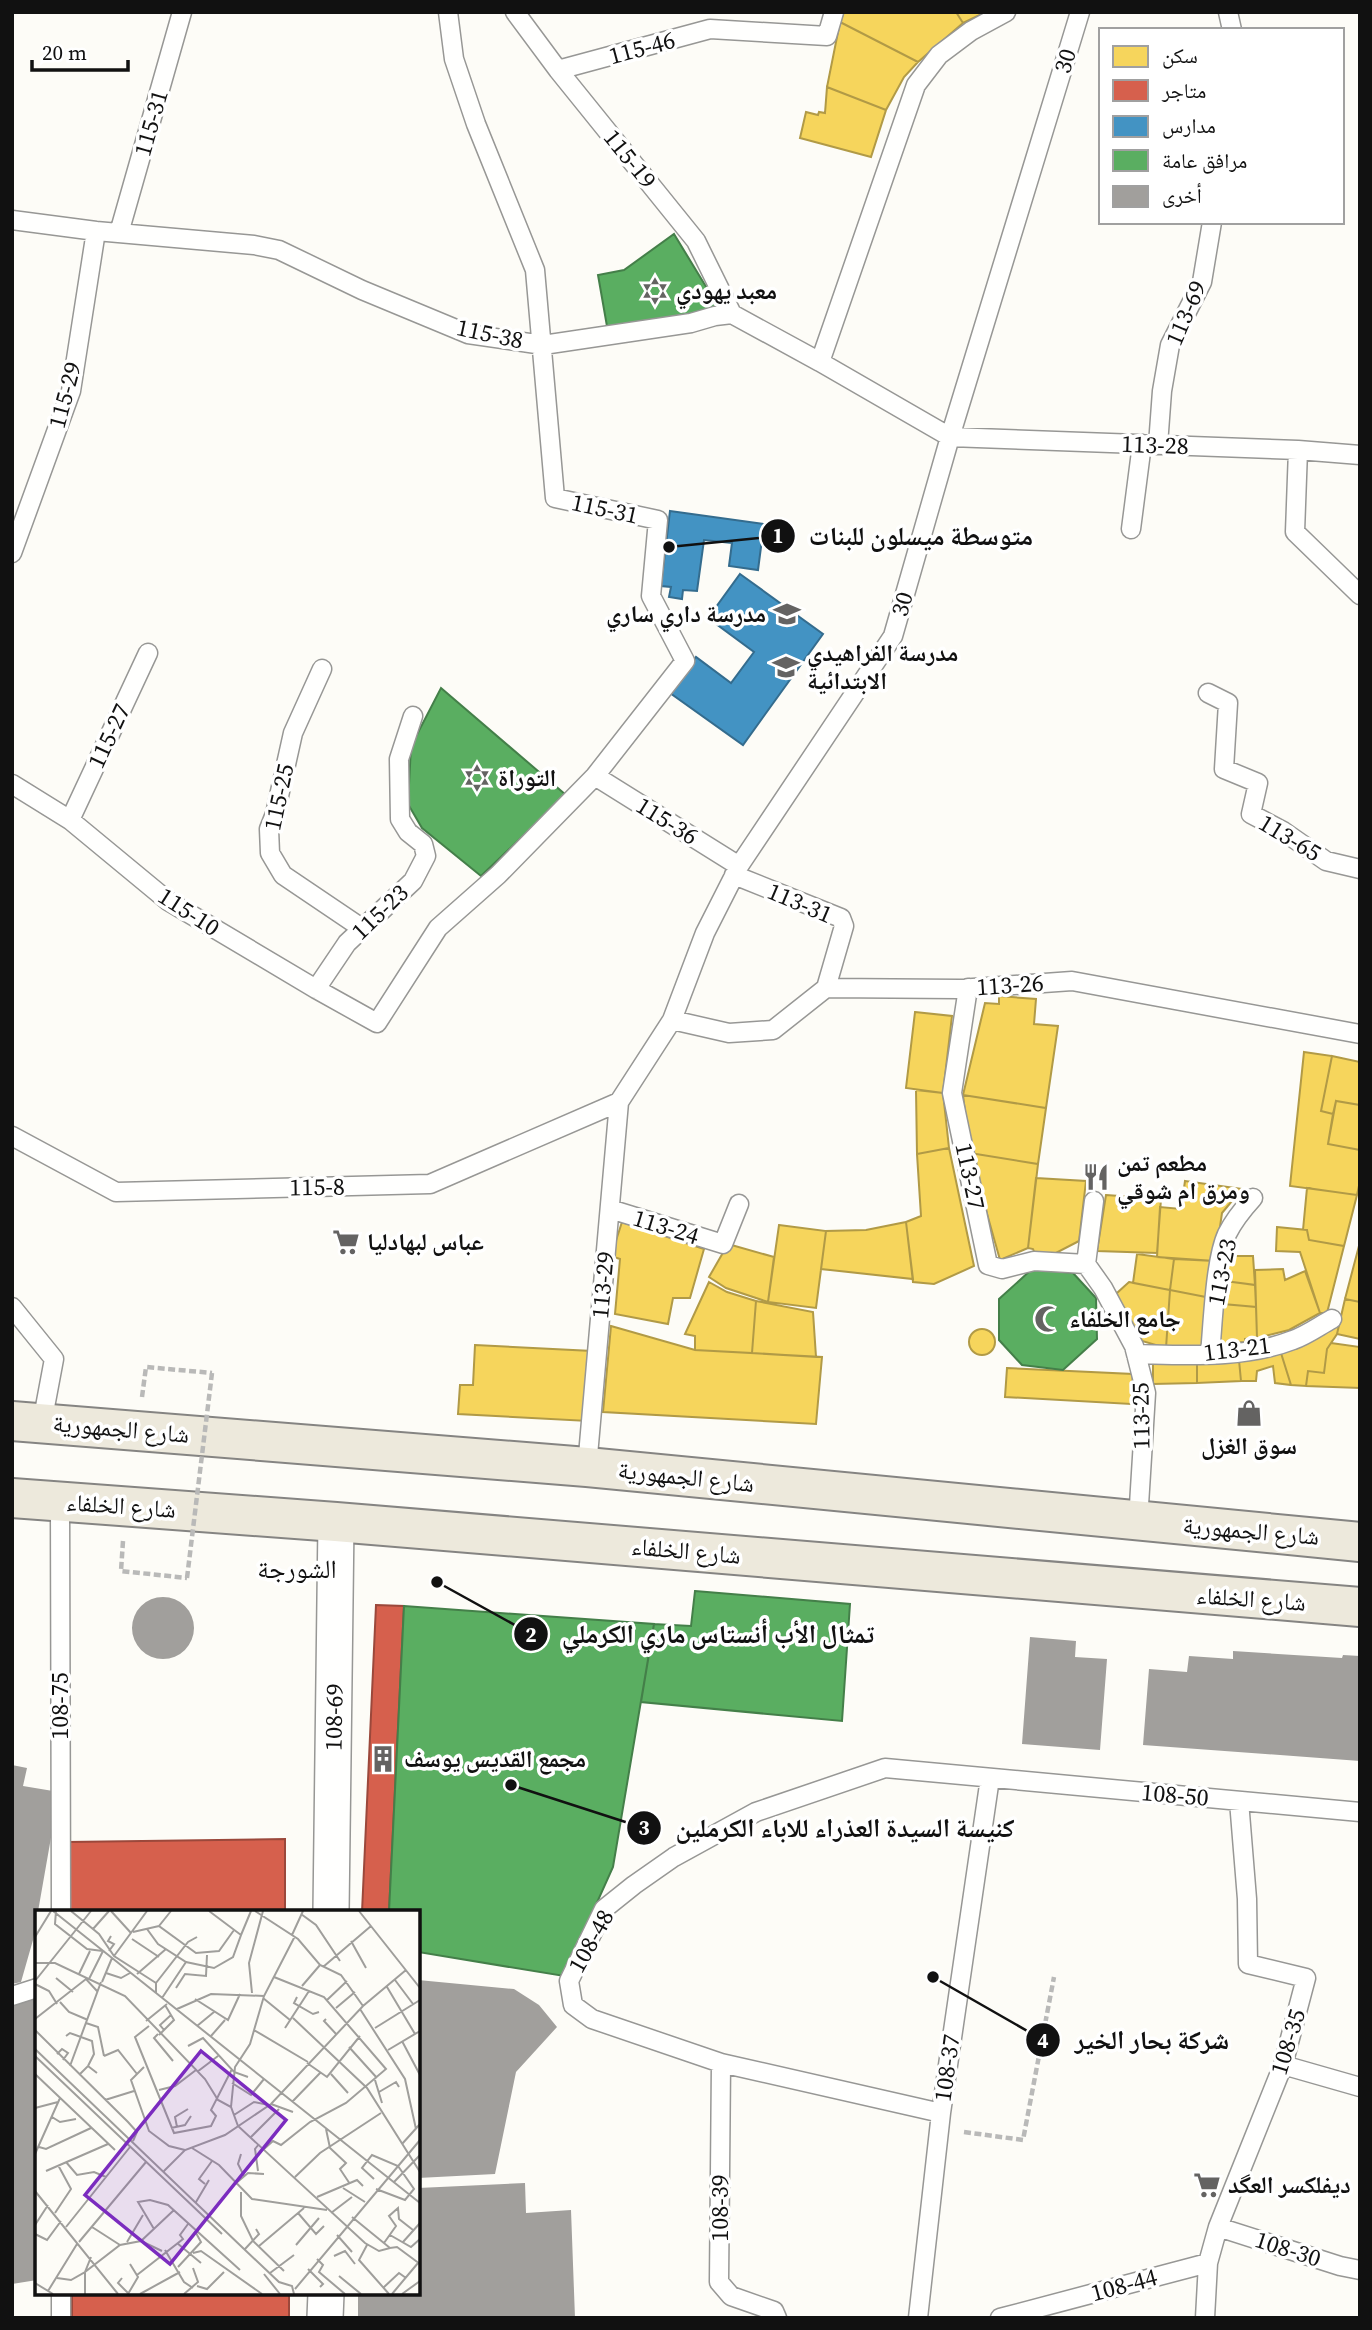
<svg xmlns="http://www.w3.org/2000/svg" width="1372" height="2330" viewBox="0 0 1372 2330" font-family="'Source Serif 4','Noto Naskh Arabic',serif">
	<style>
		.homes { fill: #f6d55c; stroke: #b19a46; stroke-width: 2 }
		.shops { fill: #d6604d; stroke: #9b483b; stroke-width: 2 }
		.schools { fill: #4393c3; stroke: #346c8e; stroke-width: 2 }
		.public { fill: #5aae61; stroke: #447f49; stroke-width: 2 }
		.building { fill: #a19f9c }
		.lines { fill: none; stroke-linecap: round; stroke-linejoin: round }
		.service-casing { stroke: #979795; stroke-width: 21 }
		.minor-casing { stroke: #979795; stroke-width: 38 }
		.primary-casing { stroke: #858482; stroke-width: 42 }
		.path { stroke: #b9b9b8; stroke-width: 4.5; stroke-dasharray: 7 3.5; stroke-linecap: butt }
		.service { stroke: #fffffe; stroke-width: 18 }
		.minor { stroke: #fffffe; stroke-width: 35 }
		.primary { stroke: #ede9dc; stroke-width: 38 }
		.path-bridge { stroke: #b9b9b8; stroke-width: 4.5; stroke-dasharray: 7 3.5; stroke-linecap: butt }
		.labels { text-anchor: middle; stroke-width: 7; stroke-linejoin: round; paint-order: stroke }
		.street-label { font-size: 24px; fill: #111; stroke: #fff }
		.poi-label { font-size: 24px; font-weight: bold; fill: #111; stroke: #fff; text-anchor: start }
		.neighbourhood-label { font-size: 26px; fill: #111; stroke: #fff }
		.inset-road { fill: none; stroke: #9f9e9b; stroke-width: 2 }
		.view { fill: #7b2cbf; fill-opacity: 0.15; stroke: #7b2cbf; stroke-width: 3.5 }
		.inset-edge { fill: none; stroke: #111; stroke-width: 3.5 }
		.leader { fill: none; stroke: #111; stroke-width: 2.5 }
		.callout-dot { fill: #111; stroke: #fff; stroke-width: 2.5 }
		.mark-label { font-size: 21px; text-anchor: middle; font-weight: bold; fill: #fff }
		.callout-label { font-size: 26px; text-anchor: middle; font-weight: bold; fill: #111; stroke: #fff; stroke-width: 7; stroke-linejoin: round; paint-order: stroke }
	</style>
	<rect width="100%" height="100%" fill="#fdfcf7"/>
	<path class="homes" d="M844,12H956L963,23L918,62L840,22Z
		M956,12H986L963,23Z
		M840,22L918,62L904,77L886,110L827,87Z
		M827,87L886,110L871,157L800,138L806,112L818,115L819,112L825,113Z
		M999,996L1036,999L1034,1024L1058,1026L1046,1108L963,1095L985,1003L999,1004Z
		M915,1012L952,1016L943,1093L906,1088Z
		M1304,1052L1332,1056L1321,1111L1333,1114L1328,1144L1360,1150V1181L1357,1195L1290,1186Z
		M1332,1056L1360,1062V1105L1336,1101L1333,1114L1321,1111Z
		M916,1090L943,1093L949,1148L917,1154Z
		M963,1095L1046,1108L1038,1164L970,1153Z
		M1336,1101L1360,1105V1150L1328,1144Z
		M949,1148L974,1266L934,1284L913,1282L906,1222L921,1216L917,1154Z
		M970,1153L1038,1164L1028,1248L1000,1260Z
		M1036,1178L1086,1181L1079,1241L1054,1254H1035L1033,1249L1028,1248Z
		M1185,1181L1242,1189L1222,1213L1215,1261L1157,1257L1160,1207L1181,1209Z
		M1307,1188L1357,1195L1344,1246L1309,1240L1307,1230H1303Z
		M1106,1195L1161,1199L1157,1253L1097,1251Z
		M622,1222L704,1249L690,1298H673L668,1324L615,1314L620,1259L611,1256Z
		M906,1222L913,1279L821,1269L826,1231L866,1230Z
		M779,1225L826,1231L816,1308L768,1302Z
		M1277,1227L1307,1230L1309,1240L1344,1246L1327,1313H1320L1300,1252L1276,1251Z
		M1360,1242V1302L1345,1299Z
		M728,1244L774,1257L768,1302L726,1288L709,1277Z
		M1137,1254L1174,1259L1170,1290L1133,1283Z
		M1229,1256H1253L1255,1285L1225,1281Z
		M1174,1259L1215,1261L1211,1298L1170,1290Z
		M1283,1269L1285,1280L1305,1271L1320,1313L1289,1330L1257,1338L1255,1270Z
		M1225,1281L1255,1285L1256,1307L1223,1304Z
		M709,1282L727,1292L756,1301L752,1353L695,1350V1336L685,1334Z
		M1129,1282L1170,1290L1166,1348L1142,1341L1118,1302L1117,1293Z
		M1170,1290L1211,1298L1202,1347L1166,1348Z
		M1345,1299L1360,1302V1339L1337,1334Z
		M756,1301L813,1312L816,1357L752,1353Z
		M1223,1304L1256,1307L1257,1338L1245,1339V1342L1232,1343L1231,1345H1215V1329L1221,1328Z
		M1339,1325L1337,1334L1327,1349L1324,1373L1308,1371L1306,1386L1291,1385L1281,1353L1310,1342Z
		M611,1326L695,1350L822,1357L816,1424L603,1412Z
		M969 1342a13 13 0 1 1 26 0a13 13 0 1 1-26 0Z
		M1331,1343L1360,1347V1388L1306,1386L1308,1371L1324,1373L1327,1349Z
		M475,1345L592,1351L588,1421L458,1414L460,1385H473Z
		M1281,1353L1291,1385L1275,1383L1273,1366L1257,1371L1256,1381H1241L1239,1360Z
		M1239,1360L1241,1381L1197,1383V1361Z
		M1153,1361H1197V1383L1153,1384Z
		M1007,1368L1133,1374L1131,1404L1005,1397Z"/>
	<path class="shops" d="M376,1605L404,1606L389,1912H362Z
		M285,1839V1912H69L68,1842Z
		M72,2293H289V2318H72Z"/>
	<path class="schools" d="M670,511L764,524L758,570L729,566L732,543L704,540L697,591L683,590L682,599L669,597L671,587L661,586Z
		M740,574L823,634L743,745L670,693L696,657L731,683L754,652L708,618Z"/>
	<path class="public" d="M674,234L719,308L608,332L598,275L624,270Z
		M441,688L566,795L481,876L422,828L408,804L411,746Z
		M1032,1269L1073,1273L1096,1298L1097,1339L1063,1370L1022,1365L999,1340V1299Z
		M695,1591L850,1604L842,1721L641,1702L654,1624L691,1626Z
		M404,1606L654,1624L613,1867L564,1976L418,1952V1912H389Z"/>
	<path class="building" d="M132 1628a31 31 0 1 1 62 0a31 31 0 1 1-62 0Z
		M1030,1637L1076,1641L1075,1657L1107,1659L1100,1750L1022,1744Z
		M1233,1651L1342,1658L1343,1655L1360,1656V1761L1143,1745L1149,1669L1187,1672L1189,1656L1233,1659Z
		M12,1765L27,1768L23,1786L59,1792L33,1940L21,1982L12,1984Z
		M418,1980L514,1989L539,2005L557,2027L516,2072L495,2174L418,2178Z
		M37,1997V2280L12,2284V2004Z
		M525,2183L526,2213L571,2210L575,2318H358V2293H418V2188Z"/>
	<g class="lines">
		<defs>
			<path id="service" d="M515,12L558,70L696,241L732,314
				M1228,12L1232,30
				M558,70L710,29L827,36L834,12
				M12,220L96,231L254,245L279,250L362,290L468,334L543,345L691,323L715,316L732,314L820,362L950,437L1298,450L1360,455
				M119,233L182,12
				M820,362L916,85L939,55L971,31L1006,12
				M1158,445L1162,391L1170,345L1202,282L1212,222
				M1298,450L1295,532L1360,595
				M1131,529L1142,444
				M12,553L71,391L96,231
				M322,669L293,733L275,814L269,829L270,853L283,875L363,929
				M1208,693L1228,703L1224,769L1258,783L1251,814L1283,831L1326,861L1360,869
				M595,776L739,866
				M12,784L70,820L168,901L316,989L377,1023L438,928L498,875L595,776L685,661L651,596L658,520L555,498L535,270L476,124L454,59L448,12
				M70,820L148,653
				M734,875L841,918L844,926L826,988
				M968,988L952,1093L988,1265L1002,1269L1034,1261L1086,1264
				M316,989L347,943L413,881L426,856L423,844L408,832L400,819L399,759L413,716
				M672,1020L729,1033L773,1030L826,988L959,989L1072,981L1360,1034
				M12,1136L116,1192L430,1184L619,1102
				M1094,1201L1086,1264L1103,1288L1134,1346L1146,1393L1138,1521
				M610,1209L723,1244L739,1204
				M12,1307L54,1359L42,1423
				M1136,1354C1188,1355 1244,1359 1293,1340C1307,1335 1319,1326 1332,1319
				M1210,1354C1213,1323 1215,1260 1227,1234C1234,1220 1243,1209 1253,1198
				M587,1467L619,1102L672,1020L705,933L739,866L893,636L950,437L1080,12
				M60,1501L61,1912
				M12,1996L37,1988
				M721,2063L719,2282L731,2296L774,2311L777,2318
				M1283,2065L1360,2087
				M941,2113L721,2063L592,2019L573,2005L569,1981L604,1909L634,1885L674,1857L756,1812L885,1768L1360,1812
				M1218,2227L1340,2266L1360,2270
				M61,2293V2318
				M918,2318L941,2113L990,1778
				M1000,2318L1208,2263
				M1205,2318L1208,2263L1218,2227L1283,2065L1306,1978L1248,1964L1247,1899L1239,1801"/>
			<path id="minor" d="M331,1912L336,1522
				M325,2318L326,2293"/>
			<path id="primary" d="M12,1421L587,1467L1360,1542
				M12,1498L336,1522L1360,1607"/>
		</defs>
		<use href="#service" class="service-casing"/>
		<use href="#minor" class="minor-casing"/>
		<use href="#primary" class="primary-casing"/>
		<path class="path" d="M142,1397L146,1367L212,1373
			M123,1541L121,1571L187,1578
			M964,2132L1023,2140L1054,1977"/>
		<use href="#service" class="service"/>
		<use href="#minor" class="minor"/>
		<use href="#primary" class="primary"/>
		<path class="path-bridge" d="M187,1578L212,1373"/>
	</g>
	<defs>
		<symbol id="synagogue-bare" viewBox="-9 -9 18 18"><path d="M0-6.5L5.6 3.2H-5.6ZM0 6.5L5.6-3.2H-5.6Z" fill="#646362" stroke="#fff" stroke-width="2.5" paint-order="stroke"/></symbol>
		<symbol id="school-bare" viewBox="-9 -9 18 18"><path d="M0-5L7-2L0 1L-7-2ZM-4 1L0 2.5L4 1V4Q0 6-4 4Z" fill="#646362" stroke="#fff" stroke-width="2.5" paint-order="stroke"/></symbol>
		<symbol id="restaurant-bare" viewBox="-9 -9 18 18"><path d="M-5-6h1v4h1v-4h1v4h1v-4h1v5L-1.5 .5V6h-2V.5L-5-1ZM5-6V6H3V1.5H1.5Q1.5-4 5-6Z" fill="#646362" stroke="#fff" stroke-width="2.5" paint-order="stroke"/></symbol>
		<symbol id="supermarket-bare" viewBox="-9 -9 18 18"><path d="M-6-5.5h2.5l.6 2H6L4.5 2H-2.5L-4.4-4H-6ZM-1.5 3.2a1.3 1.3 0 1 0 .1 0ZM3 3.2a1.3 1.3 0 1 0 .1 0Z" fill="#646362" stroke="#fff" stroke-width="2.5" paint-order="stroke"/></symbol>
		<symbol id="mosque-bare" viewBox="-9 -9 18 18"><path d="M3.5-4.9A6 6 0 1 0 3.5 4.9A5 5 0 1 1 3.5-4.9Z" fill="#646362" stroke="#fff" stroke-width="2.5" paint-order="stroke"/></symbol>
		<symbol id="shop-bare" viewBox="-9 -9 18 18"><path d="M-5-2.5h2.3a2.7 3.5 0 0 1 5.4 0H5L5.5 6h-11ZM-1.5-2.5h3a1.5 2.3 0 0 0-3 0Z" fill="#646362" stroke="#fff" stroke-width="2.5" paint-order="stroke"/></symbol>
		<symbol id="building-bare" viewBox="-9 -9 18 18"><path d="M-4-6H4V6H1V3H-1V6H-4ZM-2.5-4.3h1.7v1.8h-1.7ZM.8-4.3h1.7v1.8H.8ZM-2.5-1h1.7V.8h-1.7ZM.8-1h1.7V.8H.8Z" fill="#646362" stroke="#fff" stroke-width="2.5" paint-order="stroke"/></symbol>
	</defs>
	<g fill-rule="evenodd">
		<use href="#synagogue-bare" x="636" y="272" width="38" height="38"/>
		<use href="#school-bare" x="768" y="595" width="38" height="38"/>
		<use href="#school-bare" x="767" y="648" width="38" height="38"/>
		<use href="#synagogue-bare" x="458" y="759" width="38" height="38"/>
		<use href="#restaurant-bare" x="1077" y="1158" width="38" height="38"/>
		<use href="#supermarket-bare" x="327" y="1223" width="38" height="38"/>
		<use href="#mosque-bare" x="1029" y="1300" width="38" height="38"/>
		<use href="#shop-bare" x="1230" y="1394" width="38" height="38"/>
		<use href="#building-bare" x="364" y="1740" width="38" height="38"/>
		<use href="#supermarket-bare" x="1188" y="2166" width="38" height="38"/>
	</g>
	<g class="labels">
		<g class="street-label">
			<text transform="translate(642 48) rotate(-15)" y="8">115-46</text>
			<text transform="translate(1065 61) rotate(-73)" y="8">30</text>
			<text transform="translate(151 123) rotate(-74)" y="8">115-31</text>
			<text transform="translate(630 159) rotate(51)" y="8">115-19</text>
			<text transform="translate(1186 313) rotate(-67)" y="8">113-69</text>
			<text transform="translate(490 334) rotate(12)" y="8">115-38</text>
			<text transform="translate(65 395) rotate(-75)" y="8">115-29</text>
			<text transform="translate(1155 445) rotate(2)" y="8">113-28</text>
			<text transform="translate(605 509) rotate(12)" y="8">115-31</text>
			<text transform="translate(902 604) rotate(-74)" y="8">30</text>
			<text transform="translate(109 736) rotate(-65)" y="8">115-27</text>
			<text transform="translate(279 797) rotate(-78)" y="8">115-25</text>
			<text transform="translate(667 821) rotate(32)" y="8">115-36</text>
			<text transform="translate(1290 838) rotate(31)" y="8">113-65</text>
			<text transform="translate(800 903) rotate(23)" y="8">113-31</text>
			<text transform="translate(189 912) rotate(33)" y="8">115-10</text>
			<text transform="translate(380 912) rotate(-44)" y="8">115-23</text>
			<text transform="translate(1010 985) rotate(-4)" y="8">113-26</text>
			<text transform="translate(970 1176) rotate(78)" y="8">113-27</text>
			<text transform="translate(317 1187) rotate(-1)" y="8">115-8</text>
			<text transform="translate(666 1227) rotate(17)" y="8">113-24</text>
			<text transform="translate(1222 1272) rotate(-79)" y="8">113-23</text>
			<text transform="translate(603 1285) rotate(-85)" y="8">113-29</text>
			<text transform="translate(1237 1349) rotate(-7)" y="8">113-21</text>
			<text transform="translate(1141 1416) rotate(-91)" y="8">113-25</text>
			<text transform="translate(121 1429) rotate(5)" y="8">شارع الجمهورية</text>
			<text transform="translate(686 1477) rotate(6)" y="8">شارع الجمهورية</text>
			<text transform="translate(121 1506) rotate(4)" y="8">شارع الخلفاء</text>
			<text transform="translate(1251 1531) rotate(5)" y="8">شارع الجمهورية</text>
			<text transform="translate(686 1551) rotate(5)" y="8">شارع الخلفاء</text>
			<text transform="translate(1251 1599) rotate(4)" y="8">شارع الخلفاء</text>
			<text transform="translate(60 1706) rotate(-90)" y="8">108-75</text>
			<text transform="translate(334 1717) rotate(-89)" y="8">108-69</text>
			<text transform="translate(1175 1795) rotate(5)" y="8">108-50</text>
			<text transform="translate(591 1941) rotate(-61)" y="8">108-48</text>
			<text transform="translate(1288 2042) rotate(-73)" y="8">108-35</text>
			<text transform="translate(947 2068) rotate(-82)" y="8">108-37</text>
			<text transform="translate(720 2208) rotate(-90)" y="8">108-39</text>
			<text transform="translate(1288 2249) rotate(18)" y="8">108-30</text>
			<text transform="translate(1124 2285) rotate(-15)" y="8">108-44</text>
		</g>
		<g class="poi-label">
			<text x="676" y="299">معبد يهودي</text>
			<text x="766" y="622" text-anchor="end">مدرسة داري ساري</text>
			<text x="807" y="661">مدرسة الفراهيدي<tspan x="807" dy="28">الابتدائية</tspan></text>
			<text x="498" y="786">التوراة</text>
			<text x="1117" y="1171">مطعم تمن<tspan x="1117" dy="28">ومرق ام شوقي</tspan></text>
			<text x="367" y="1250">عباس لبهادليا</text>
			<text x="1069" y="1327">جامع الخلفاء</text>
			<text x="1249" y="1454" text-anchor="middle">سوق الغزل</text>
			<text x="404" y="1767">مجمع القديس يوسف</text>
			<text x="1228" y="2193">ديفلكسر العگد</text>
		</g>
		<g class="neighbourhood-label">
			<text x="297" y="1578">الشورجة</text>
		</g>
	</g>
	<g transform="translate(35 1910)">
		<rect width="385" height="385" fill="#fdfcf7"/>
		<path class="inset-road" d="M18,1L385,293M21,1L20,14L52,39L68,41L54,69M36,1L64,24L79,46L121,73M76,1L96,23M136,1L124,16L161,43L184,41L199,20M220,1L263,29L285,55L306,65L328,96M324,1L385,78M266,4L281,15L305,51M58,19L74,1M112,19L123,34L151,52L179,58L198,47L206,25L174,1M98,22L124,16M206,25L216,1M257,25L268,1M0,27L16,1M97,29L124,47M316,31L331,58M74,41L79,34L73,31L76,26M79,46L112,1M0,53H20L90,86L170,169L183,190L196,197L203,216L330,333L344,341L355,338M288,57L336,16M71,63L86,68L95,63M44,64L55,41M102,64L131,39M21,68L38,82M360,70L378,94M0,71L56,1M67,72L77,48M0,74L14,81L22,94M267,76L285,55M352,77L380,124M141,78L150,64L171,66L172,45M121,83V73L153,32L162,27M217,83L214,53L228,1M262,87L259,93L278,104L284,102M127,88L151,52M228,88L255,110M160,89L193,110L205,84M292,90L312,71M25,92L34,102L53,110M301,98L320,82M142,99L176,84L229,86M325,99L370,169L381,219M258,108L332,178L385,262M0,109L51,69L62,81M291,109L289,111L302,125M111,111L132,94M51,113L63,117L69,146M114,116L100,127L139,223L176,216L181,206L176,200L197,159M162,116L179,102M250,118L274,81M340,118L385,90M0,120L93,212L102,222L98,231M129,120L125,115L136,105M219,120L273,152M123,124L119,128L138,151M124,125L139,110L130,95M31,126L35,123L57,131L59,144L53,156M176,126L190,110M367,131L385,165M153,136L168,128L199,162L213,167M314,137L342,168M0,139L209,339L244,372L257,376L259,384M353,140L385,121M22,144L27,139L33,143L28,150M0,146L187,324M69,146L83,140L102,164M272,153L292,167L325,126M35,156L66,72M109,157L96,170L114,221L134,236L150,240M162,162L183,146M0,164L80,240M296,164L313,183M44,165L53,156L62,163M340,170L347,193M197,173L216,185L229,169M124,180L140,176L161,160M344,182L361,172L364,177M70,190L99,181M257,192L286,162M236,194L258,202M196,197L200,157L215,134L229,86L260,26M0,198L23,192M199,205L219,192L234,195M17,207L25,212L41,209M142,217L140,207L153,199M136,218L150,215L156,206M291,219L295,238L311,253L305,259L315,274M216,227L244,199M367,234L385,214M4,237L11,239L56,218M157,238L184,255L217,289L292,300M229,239L238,231L246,235L275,212L311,193L351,159L289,87L239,67M0,244L25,188M206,244L203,254L209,266M31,252L42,265L59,262L71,267M11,261L73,234M129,261L150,240L190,225L236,194L328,96L371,60M223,261L220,239L224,234M260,267L285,243L346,203M339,269L327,258L337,245L363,256L379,279L370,290L341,279M359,272L385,245M170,274L164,269L177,251M200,274L213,263L229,264M308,278L330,292M0,281L83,384M206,282V306L218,331L249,361M282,287L322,270L328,276M161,292L174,270M20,303L36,279L23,255M263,303L281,324L289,316M296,303L317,287M317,307L355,338L362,337L385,354M0,315L13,295M31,317L95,237M57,317L85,335M119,319L103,292L115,290L133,295L205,360M0,324L12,330L26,311M302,325L317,342M355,325L376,337L385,329M106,331L127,341M44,332L111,252M92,332L108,305M368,332L385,313M142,333L166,353M349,333L361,316L354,306L363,298L364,309L378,320M261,335L284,308M332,335L324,350L354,384M224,336L269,298M210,339L224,324L221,319M130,340L149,372L158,378M158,343L166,341L227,384M299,346L310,341L320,354M282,349L288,355L284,362L310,384M143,357L166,332L161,323M273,359L288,374L285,377M235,363L259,345M229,364L245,384M102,365L148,329L145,325L153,314M304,366L326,384M22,368L36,370L50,362L56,347M87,368L83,373L94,384M0,373L18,384M162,376L172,379L189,362M348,378L364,363L371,368M260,379L385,230M13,381L42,334M50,384V362L85,335L106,331L139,300M93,384L103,367L95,354M105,384L145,362M149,384L163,372L158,358M357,384L383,353M367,384L385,371"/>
		<path class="view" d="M166,141L251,210L135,354L50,285Z"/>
		<rect width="385" height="385" class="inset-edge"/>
	</g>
	<path class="leader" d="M669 547L778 536M437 1582L531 1634M511 1785L644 1828M933 1977L1043 2040"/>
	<g class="callout-dot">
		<circle cx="669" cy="547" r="7"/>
		<circle cx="437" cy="1582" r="7"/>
		<circle cx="511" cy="1785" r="7"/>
		<circle cx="933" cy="1977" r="7"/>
		<circle cx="778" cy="536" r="18"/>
		<circle cx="531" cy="1634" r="18"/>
		<circle cx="644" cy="1828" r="18"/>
		<circle cx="1043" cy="2040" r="18"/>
	</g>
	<g class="mark-label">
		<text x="778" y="543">1</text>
		<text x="531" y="1642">2</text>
		<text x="644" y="1835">3</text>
		<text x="1043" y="2048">4</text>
	</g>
	<g class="callout-label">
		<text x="921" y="545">متوسطة ميسلون للبنات</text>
		<text x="718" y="1643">تمثال الأب أنستاس ماري الكرملي</text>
		<text x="845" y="1837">كنيسة السيدة العذراء للاباء الكرملين</text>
		<text x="1152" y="2049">شركة بحار الخير</text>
	</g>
	<rect width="1372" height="2330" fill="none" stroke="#111111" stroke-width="28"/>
	<rect x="1099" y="28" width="245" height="196" fill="#ffffff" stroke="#a0a0a0" stroke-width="2"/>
	<rect x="1113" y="46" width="35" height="21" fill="#f6d55c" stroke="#a0a0a0" stroke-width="2"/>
	<text x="1162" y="63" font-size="21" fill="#111111">سكن</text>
	<rect x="1113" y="80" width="35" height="21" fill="#d6604d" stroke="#a0a0a0" stroke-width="2"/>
	<text x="1162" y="98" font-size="21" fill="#111111">متاجر</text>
	<rect x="1113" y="116" width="35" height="21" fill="#4393c3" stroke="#a0a0a0" stroke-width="2"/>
	<text x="1162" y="133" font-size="21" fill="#111111">مدارس</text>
	<rect x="1113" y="150" width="35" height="21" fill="#5aae61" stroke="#a0a0a0" stroke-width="2"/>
	<text x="1162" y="168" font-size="21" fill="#111111">مرافق عامة</text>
	<rect x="1113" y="186" width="35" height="21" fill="#a19f9c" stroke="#a0a0a0" stroke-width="2"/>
	<text x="1162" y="203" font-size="21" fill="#111111">أخرى</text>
	<path d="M32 60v10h96v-10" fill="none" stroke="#111111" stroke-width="3.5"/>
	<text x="42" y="60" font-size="21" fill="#111111" stroke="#ffffff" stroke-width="5" paint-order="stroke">20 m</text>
</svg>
